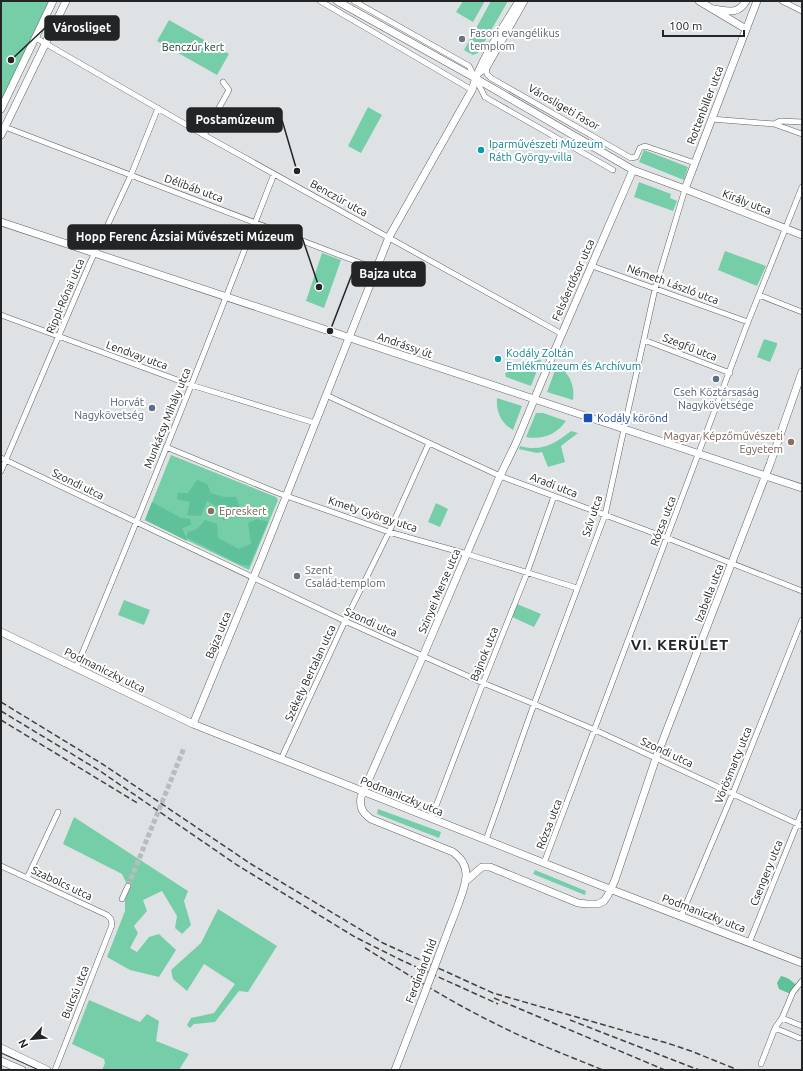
<svg xmlns="http://www.w3.org/2000/svg" width="803" height="1071" viewBox="0 0 803 1071" font-family="Ubuntu,sans-serif">
	<style>
		.green { fill: #76cea9 }
		.forest { fill: #5ec199 }
		.lines { fill: none; stroke-linecap: round; stroke-linejoin: round }
		.street-tunnel { stroke: #b9bcbf; stroke-width: 5; stroke-dasharray: 5 2.5; stroke-linecap: butt }
		.street-casing { stroke: #5f6163; stroke-width: 6 }
		.secondary-casing { stroke: #5f6163; stroke-width: 8 }
		.street { stroke: #fff; stroke-width: 5 }
		.secondary { stroke: #fff; stroke-width: 7 }
		.tram { stroke: #414344; stroke-width: 1 }
		.rail { stroke: #414344; stroke-width: 1.5; stroke-dasharray: 6 3; stroke-linecap: butt }
		.secondary-bridge-casing { stroke: #5f6163; stroke-width: 8; stroke-linecap: butt }
		.secondary-bridge { stroke: #fff; stroke-width: 7 }
		.worship-dot { fill: #6b7280; stroke: #fff; stroke-width: 1.5 }
		.culture-dot { fill: #0f9aa8; stroke: #fff; stroke-width: 1.5 }
		.service-dot { fill: #5c6f8a; stroke: #fff; stroke-width: 1.5 }
		.transit-dot { fill: #1a4fb4; stroke: #fff; stroke-width: 1.5 }
		.education-dot { fill: #8d6e63; stroke: #fff; stroke-width: 1.5 }
		.labels { text-anchor: middle; stroke-width: 4; stroke-linejoin: round; paint-order: stroke }
		.worship-label { font-size: 11px; fill: #5b616d; stroke: #fff; text-anchor: start }
		.park-label { font-size: 11px; fill: #1a4534; stroke: #fff }
		.street-label { font-size: 11px; fill: #232425; stroke: #fff }
		.culture-label { font-size: 11px; fill: #0d838f; stroke: #fff; text-anchor: start }
		.service-label { font-size: 11px; fill: #4e5e75; stroke: #fff }
		.transit-label { font-size: 11px; fill: #164399; stroke: #fff; text-anchor: start }
		.education-label { font-size: 11px; fill: #785e54; stroke: #fff; text-anchor: end }
		.district-label { font-size: 15px; font-weight: bold; letter-spacing: 1px; fill: #232425; stroke: #fff }
		.leader { fill: none; stroke: #232425; stroke-width: 1.5 }
		.callout-dot { fill: #232425; stroke: #fff; stroke-width: 1.5 }
		.callout { fill: #232425; stroke: #232425; stroke-width: 1.5 }
		.callout-label { font-size: 12px; text-anchor: middle; font-weight: bold; fill: #fff }
	</style>
	<rect width="100%" height="100%" fill="#dfe2e5"/>
	<path class="green" d="M1,1H49L1,101Z
		M463,1H485L473,22L456,12Z
		M491,1H508L478,53L473,55L464,50Z
		M169,20L229,54L217,75L157,41Z
		M368,107L382,115L361,153L348,146Z
		M644,150L688,167L684,180L639,162Z
		M639,182L671,194L670,198L677,201L673,211L634,197Z
		M725,251L766,266L757,286L718,270Z
		M322,253L341,260L324,308L306,301Z
		M764,339L777,343V345L770,362L757,357Z
		M532,360H541L531,386L506,377L505,374C513,366 521,362 532,360Z
		M557,365C570,374 575,385 573,400L547,392Z
		M497,398L522,406L513,430C501,423 496,412 497,398Z
		M536,413H543L566,421C556,435 542,440 526,437Z
		M571,431L578,433L561,446L565,462L548,467L542,452L537,453L519,449L520,446C541,452 555,444 571,431Z
		M171,455L276,497L278,500L249,570L145,520Z
		M436,503L448,509L440,527L428,522Z
		M124,600L150,610L144,625L118,615Z
		M517,604L541,614L534,627L512,617Z
		M378,809L441,832L439,838L377,814Z
		M74,817L188,891L184,901L191,925L182,934L175,928L177,916L162,891L143,900L147,911L134,926L138,933L130,948L137,952L149,937L159,934L176,950L159,977L130,970L107,957L125,911V900L130,887L128,886L122,874L63,844Z
		M535,870L586,891L585,895L533,874Z
		M218,909L277,946L248,992L239,991L215,1022L194,1024L190,1028L187,1025L191,1018L214,1013L235,984L204,964L187,991L173,979L171,970L201,943Z
		M89,1000L140,1022L147,1014L159,1021L156,1041L189,1054L179,1070H102L105,1063L104,1059L72,1044Z"/>
	<path class="forest" d="M197,480L207,484L211,493L224,497H236L244,518L234,517L223,520L221,509L207,501L201,516L187,515L190,502L177,499L178,493H188Z
		M152,502L181,518L190,519L191,525L182,528L186,537L188,532L197,529L205,520L217,524L218,538L239,549L251,544L248,523L257,519L268,522L249,566L239,564L186,537L187,541L145,520Z
		M781,976C788,977 797,984 799,990L793,995L779,989L777,983Z"/>
	<g class="lines">
		<path class="street-tunnel" d="M128,886L184,748"/>
		<defs>
			<path id="street" d="M320,1L416,57L472,90
				M354,1L469,66L485,97L613,170
				M782,1L802,11
				M36,38L204,135L562,334
				M486,68L487,74L491,78L631,158L636,157L640,148L645,146L695,163
				M711,119L774,124L802,134
				M774,124L780,121L802,122
				M5,127L376,269
				M204,135L229,90L223,82
				M592,266L748,322
				M759,295L802,312
				M1,315L191,385L315,423
				M644,340L730,373
				M326,395L500,476L667,538L802,591
				M166,447L278,493L389,532L467,554L577,588
				M1,458L345,621L483,683L534,704L595,730L802,826
				M1,471L89,265L131,175L158,108
				M76,668C145,504 210,339 274,174
				M281,759L345,621L389,532L429,443
				M431,819L483,683L527,573L554,496
				M486,840L534,704L605,515L655,289L685,189
				M544,863L748,322L802,187
				M1,866L107,915L111,919L112,925L55,1070
				M27,878L58,812
				M122,899L128,886
				M681,916L733,793L802,620
				M749,943L802,812
				M782,1018L802,1026
				M775,1028L799,1038
				M761,1064L775,1028L782,1018L793,992L802,981"/>
			<path id="secondary" d="M337,1L475,78L633,170L685,189L802,235
				M699,1L746,29
				M714,9C728,11 738,15 746,1
				M478,73L486,68L524,1
				M1,109L53,1
				M1,135L66,1
				M685,189L757,1
				M1,222L802,488
				M1,632L193,724L602,886L802,963
				M193,724L262,557L389,237L472,90C481,58 502,29 519,1
				M467,880L482,867H490L578,903L587,904H598L604,901L608,895L615,880L656,758L770,464L802,372
				M445,939C449,928 454,916 458,905C465,885 474,867 453,852L371,819C363,813 359,808 361,797L423,656L500,476L516,443L551,359L633,170
				M1,1048L47,1070
				M1,1061L22,1070
				M395,1070L422,1000"/>
		</defs>
		<use href="#street" class="street-casing"/>
		<use href="#secondary" class="secondary-casing"/>
		<use href="#street" class="street"/>
		<use href="#secondary" class="secondary"/>
		<path class="tram" d="M1,1053L39,1070"/>
		<path class="rail" d="M1,702L104,765L251,864L383,943L493,993L667,1043L691,1051L738,1070
			M1,711L100,771L237,865L355,937L401,960L498,1004
			M1,720L139,804
			M365,948C407,974 449,1001 494,1023C529,1041 566,1055 603,1070
			M494,998L665,1070
			M570,1020L699,1070"/>
		<defs>
			<path id="secondary-bridge" d="M422,1000L445,939"/>
		</defs>
		<use href="#secondary-bridge" class="secondary-bridge-casing"/>
		<use href="#secondary-bridge" class="secondary-bridge"/>
	</g>
	<g class="worship-dot">
		<circle cx="462" cy="39" r="4"/>
		<circle cx="297" cy="576" r="4"/>
	</g>
	<g class="culture-dot">
		<circle cx="481" cy="150" r="4"/>
		<circle cx="498" cy="359" r="4"/>
	</g>
	<g class="service-dot">
		<circle cx="716" cy="379" r="4"/>
		<circle cx="152" cy="408" r="4"/>
	</g>
	<rect class="transit-dot" x="583" y="413" width="10" height="10" rx="2"/>
	<g class="education-dot">
		<circle cx="791" cy="442" r="4"/>
		<circle cx="211" cy="511" r="4"/>
	</g>
	<g class="labels">
		<g class="worship-label">
			<text x="470" y="37">Fasori evangélikus<tspan x="470" dy="13">templom</tspan></text>
			<text x="305" y="574">Szent<tspan x="305" dy="13">Család-templom</tspan></text>
		</g>
		<g class="park-label">
			<text x="193" y="51">Benczúr kert</text>
		</g>
		<g class="street-label">
			<text transform="translate(705 105) rotate(-69)" y="4">Rottenbiller utca</text>
			<text transform="translate(564 107) rotate(30)" y="4">Városligeti fasor</text>
			<text transform="translate(194 188) rotate(20)" y="4">Délibáb utca</text>
			<text transform="translate(339 198) rotate(29)" y="4">Benczúr utca</text>
			<text transform="translate(747 202) rotate(21)" y="4">Király utca</text>
			<text transform="translate(573 280) rotate(-66)" y="4">Felsőerdősor utca</text>
			<text transform="translate(673 284) rotate(20)" y="4">Németh László utca</text>
			<text transform="translate(65 296) rotate(-67)" y="4">Rippl-Rónai utca</text>
			<text transform="translate(405 345) rotate(19)" y="4">Andrássy út</text>
			<text transform="translate(690 347) rotate(21)" y="4">Szegfű utca</text>
			<text transform="translate(137 355) rotate(20)" y="4">Lendvay utca</text>
			<text transform="translate(167 418) rotate(-68)" y="4">Munkácsy Mihály utca</text>
			<text transform="translate(78 484) rotate(26)" y="4">Szondi utca</text>
			<text transform="translate(554 485) rotate(21)" y="4">Aradi utca</text>
			<text transform="translate(373 514) rotate(18)" y="4">Kmety György utca</text>
			<text transform="translate(592 516) rotate(-72)" y="4">Szív utca</text>
			<text transform="translate(663 521) rotate(-69)" y="4">Rózsa utca</text>
			<text transform="translate(439 591) rotate(-67)" y="4">Szinyei Merse utca</text>
			<text transform="translate(709 593) rotate(-69)" y="4">Izabella utca</text>
			<text transform="translate(371 622) rotate(24)" y="4">Szondi utca</text>
			<text transform="translate(218 635) rotate(-68)" y="4">Bajza utca</text>
			<text transform="translate(484 654) rotate(-68)" y="4">Bajnok utca</text>
			<text transform="translate(105 670) rotate(26)" y="4">Podmaniczky utca</text>
			<text transform="translate(310 673) rotate(-65)" y="4">Székely Bertalan utca</text>
			<text transform="translate(667 752) rotate(25)" y="4">Szondi utca</text>
			<text transform="translate(733 765) rotate(-68)" y="4">Vörösmarty utca</text>
			<text transform="translate(402 796) rotate(22)" y="4">Podmaniczky utca</text>
			<text transform="translate(549 824) rotate(-69)" y="4">Rózsa utca</text>
			<text transform="translate(766 873) rotate(-68)" y="4">Csengery utca</text>
			<text transform="translate(62 883) rotate(25)" y="4">Szabolcs utca</text>
			<text transform="translate(704 913) rotate(21)" y="4">Podmaniczky utca</text>
			<text transform="translate(421 971) rotate(-69)" y="4">Ferdinánd híd</text>
			<text transform="translate(75 992) rotate(-68)" y="4">Bulcsú utca</text>
		</g>
		<g class="culture-label">
			<text x="489" y="148">Iparművészeti Múzeum<tspan x="489" dy="13">Ráth György-villa</tspan></text>
			<text x="506" y="357">Kodály Zoltán<tspan x="506" dy="13">Emlékmúzeum és Archívum</tspan></text>
		</g>
		<g class="service-label">
			<text x="716" y="396">Cseh Köztársaság<tspan x="716" dy="13">Nagykövetsége</tspan></text>
			<text x="144" y="406" text-anchor="end">Horvát<tspan x="144" dy="13">Nagykövetség</tspan></text>
		</g>
		<g class="transit-label">
			<text x="597" y="422">Kodály körönd</text>
		</g>
		<g class="education-label">
			<text x="783" y="440">Magyar Képzőművészeti<tspan x="783" dy="13">Egyetem</tspan></text>
			<text x="219" y="515" text-anchor="start">Epreskert</text>
		</g>
		<g class="district-label">
			<text x="680" y="650">VI. KERÜLET</text>
		</g>
	</g>
	<path class="leader" d="M11 60L45 28M297 171L282 120M319 287L302 237M330 331L352 274"/>
	<g class="callout-dot">
		<circle cx="11" cy="60" r="4"/>
		<circle cx="297" cy="171" r="4"/>
		<circle cx="319" cy="287" r="4"/>
		<circle cx="330" cy="331" r="4"/>
	</g>
	<g class="callout">
		<rect x="45" y="16" width="74" height="24" rx="4"/>
		<rect x="187" y="108" width="95" height="24" rx="4"/>
		<rect x="68" y="225" width="234" height="24" rx="4"/>
		<rect x="352" y="262" width="73" height="24" rx="4"/>
	</g>
	<g class="callout-label">
		<text x="82" y="32">Városliget</text>
		<text x="235" y="124">Postamúzeum</text>
		<text x="185" y="241">Hopp Ferenc Ázsiai Művészeti Múzeum</text>
		<text x="388" y="278">Bajza utca</text>
	</g>
	<rect width="803" height="1071" fill="none" stroke="#232425" stroke-width="4"/>
	<g transform="translate(32 1039) rotate(243)" stroke="#ffffff" stroke-width="3" paint-order="stroke">
	<path d="M0-3L7 15L0 10L-7 15Z" fill="#232425"/>
	<text y="-6" font-size="11" font-weight="bold" text-anchor="middle" fill="#232425">N</text>
	</g>
	<path d="M663 30v6h81v-6" fill="none" stroke="#232425" stroke-width="2"/>
	<text x="669" y="30" font-size="12" fill="#232425" stroke="#ffffff" stroke-width="3" paint-order="stroke">100 m</text>
</svg>
